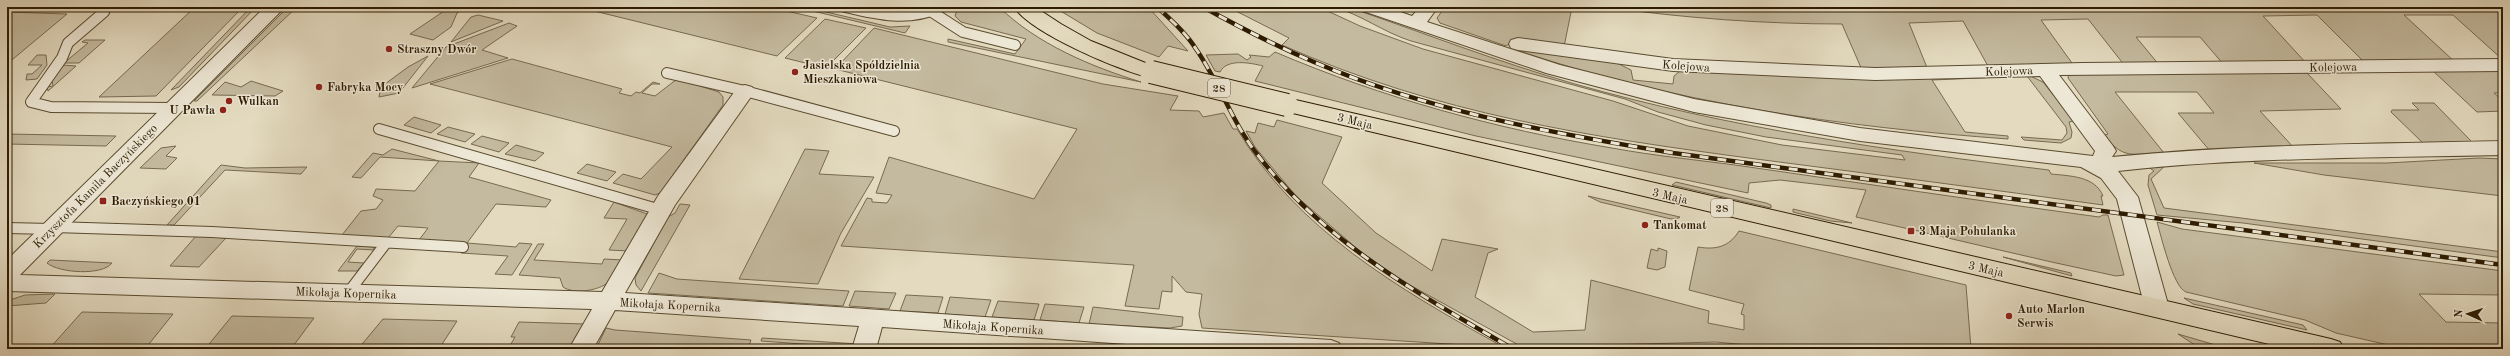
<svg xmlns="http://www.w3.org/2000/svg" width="2510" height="356" viewBox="0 0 2510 356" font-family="'Old Standard TT',serif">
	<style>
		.green { fill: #c4ba9f; stroke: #786a50 }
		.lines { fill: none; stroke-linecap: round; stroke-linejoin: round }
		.lane-casing { stroke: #5a4b30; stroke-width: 12 }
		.street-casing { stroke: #5a4b30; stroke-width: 2 }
		.primary-casing { stroke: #2d1b01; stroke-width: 2 }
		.lane { stroke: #ede7d5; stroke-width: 10 }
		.street { fill: #ede7d5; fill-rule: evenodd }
		.primary { fill: #e3dabf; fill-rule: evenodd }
		.rail-casing { stroke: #2d1b01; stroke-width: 4.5 }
		.rail { stroke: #ede7d5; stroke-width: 3; stroke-dasharray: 9; stroke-linecap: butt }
		.primary-bridge-casing { stroke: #2d1b01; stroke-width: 24; stroke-linecap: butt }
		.primary-bridge { stroke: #e3dabf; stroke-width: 22 }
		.poi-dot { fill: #8f2418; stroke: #ede7d5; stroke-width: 1.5 }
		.labels { text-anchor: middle; stroke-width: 3; stroke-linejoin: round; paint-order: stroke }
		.shield { fill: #ede7d5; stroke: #675841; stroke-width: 1 }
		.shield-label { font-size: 11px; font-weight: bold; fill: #2d1b01 }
		.poi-label { font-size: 12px; font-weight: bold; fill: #2d1b01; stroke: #ede7d5; text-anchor: start }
		.street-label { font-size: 12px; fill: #2d1b01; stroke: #ede7d5 }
	</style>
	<rect width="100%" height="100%" fill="#e3dabf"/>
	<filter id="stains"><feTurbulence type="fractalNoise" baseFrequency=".005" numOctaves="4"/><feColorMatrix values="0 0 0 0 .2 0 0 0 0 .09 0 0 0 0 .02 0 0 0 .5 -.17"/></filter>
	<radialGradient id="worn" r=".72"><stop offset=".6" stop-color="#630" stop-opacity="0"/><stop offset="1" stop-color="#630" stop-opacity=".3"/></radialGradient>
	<path class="green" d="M195,7H243L156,96L99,97Z
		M251,7H256L179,87L171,90Z
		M288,7H297L197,101H194Z
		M450,7H466L457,13L451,27L433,40L410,34Z
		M578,7H769L817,18L777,56Z
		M796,7H805L890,27L910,26L905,33Z
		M958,7H999C1037,44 1092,67 1141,82L948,42V39L1015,54L1026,39L961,22L955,16Z
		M1054,7H1148L1188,51L1168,46L1159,57L1097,33Z
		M1228,7H1319L1360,26L1423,49L1613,101L1688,126L1782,145L1905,160L1902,155L1766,137L1706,125L1658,112L1625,99L1411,41C1383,32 1362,15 1334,7H1348C1424,33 1498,62 1575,84C1729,128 1890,151 2049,170L2051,174C2070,176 2095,176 2103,196H2101L2103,205C1988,189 1872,174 1756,159C1590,137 1437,114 1282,45L1289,38Z
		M1445,7H1572L1564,47L1516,40L1506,46L1440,23L1437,18Z
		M1605,7H2503V60L2453,15H2404L2456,63H2365L2317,15L2263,16L2307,64L2224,65L2200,37H2136L2160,66H2125L2088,19L2041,20L2072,63L2071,65L1989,68L1963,21L1909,23L1928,70H1862L1842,24C1763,24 1684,18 1605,7Z
		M7,12L67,14L7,64Z
		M478,15L503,21L451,42L471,17Z
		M825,19L866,28L826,68L785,58Z
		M509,23L517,26L482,50L508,58L412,88L446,47Z
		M874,28L1103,84L1178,96L1170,110L1199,111L1203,117L1224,113L1233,129H1237C1296,229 1399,289 1498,344L1495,347L1202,328L1199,314L1202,294L1186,292L1172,276V292L1162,291L1159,309L1125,306L1134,265L841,246L867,198L872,199V202L887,203L892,195L876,193L889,157L1034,199L1077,129L835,69Z
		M85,40H105L79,63H64L88,43L82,42Z
		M1513,49L1617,63L1631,70L1633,80L1673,84L1674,76L1680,71L2026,74L2043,82L2074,121L2069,122L2072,132L2071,138L2061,143L2024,140L2021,137L2062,140L2067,133L2066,127L2027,76L1932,80L1965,132L2008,136V139C1842,127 1672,103 1513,49Z
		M1275,52C1383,98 1496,129 1612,148C1655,156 1699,160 1742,166C1861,183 1980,201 2099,217L2103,215H2108L2124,275L2116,276C2029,258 1943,236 1856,217L1866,190L1780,180L1749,183L1748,193L1476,136L1255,81L1263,66C1251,63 1227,58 1220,72L1215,71L1206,55L1238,54L1247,60L1251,57L1249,55L1269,57Z
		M37,55H46L47,65L37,79L26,80L27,74H32L42,65H28Z
		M428,56L399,93L379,97L381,87L408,67Z
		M512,59L622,89L619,93L631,96L636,92L640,93L653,82L660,84H652L642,93L655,96L677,79L719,92L723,97V105L660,193L655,195L613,183L623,174L641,179L672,147L430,84Z
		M62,65L76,66L48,91L47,87L53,86L52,81Z
		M2503,69V93H2494L2503,101V111L2477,112L2432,70Z
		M2296,71L2307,73L2341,109L2260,111L2295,149L2210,151L2178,113H2214L2197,92H2115L2164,153C2139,152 2123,163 2105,135L2108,134L2068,78L2069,73Z
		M251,81L283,91L275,96L212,95L225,82L241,87Z
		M2412,103H2434L2474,144L2425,145L2391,112L2392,110H2419Z
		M414,117L441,125L431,133L404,125Z
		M1277,120L1342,137L1322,183L1376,233L1432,271L1442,239L1498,249L1488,253L1475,297L1533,332L1585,330L1591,280L1709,311L1708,323L1744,330V315L1741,314L1744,304L1689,290L1698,247C1716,250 1729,247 1739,231L1966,285L1971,349H1790L1716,342L1522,347L1399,279L1361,252L1296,196L1255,147L1246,131L1255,133L1258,123L1274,127Z
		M448,127L475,134L465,142L437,134Z
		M7,134L116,136L106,146L7,144Z
		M482,136L509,143L499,152L471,144Z
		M516,145L544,153L535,161L505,154Z
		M176,146L166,156L177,158L166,169L140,168L161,148Z
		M392,149L439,161L479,163L469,177L551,200L546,207L496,204L467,243L516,247L519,243L532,244L512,275L495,274L508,256L461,253L466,244L419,240L428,228L398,226L388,238L342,235L361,211L376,209L383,200L373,196L376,189L415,191L439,161L380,157L361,178L352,177L373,153L383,155Z
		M805,149L829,151L819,174L874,177L841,233L818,284L739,279Z
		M2479,158L2503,159V196L2324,175L2254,163H2387Z
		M587,164L616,172L607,181L577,173Z
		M221,165L245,168L307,167L301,174L225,170L174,225H167Z
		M2166,165L2151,179L2164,208L2503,252V258L2243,223L2157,215L2148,185L2149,175L2154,171L2147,166Z
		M1676,182L1766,203L1771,205V208L1672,185Z
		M1588,196L1680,217L1679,218L1671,219L1600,202Z
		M614,202L647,214L629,251L609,250L627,219L604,218Z
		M680,204L690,205L641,291L636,285L635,278L668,217L675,213Z
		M1793,209L1852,223L1830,221L1793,212Z
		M2157,222L2182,229L2503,271V295L2419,294L2446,322L2503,323V349H2406L2336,333L2305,320L2186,292C2173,287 2161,236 2157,222Z
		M196,236L226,238L199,267L170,266Z
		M538,244H544L534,260L602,264L604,259L623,260C618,267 613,279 606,284C596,291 573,294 563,287L560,278L519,275Z
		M357,246L374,247V250L357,249L348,262L364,263L357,271H338Z
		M1658,248L1667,251L1665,267L1657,270L1647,268L1651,249L1658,251Z
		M2003,257L2071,273L2072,276Z
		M50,260L112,263C102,276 59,273 47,263Z
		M659,273L677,279L849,291L843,306L648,293Z
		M855,291L896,293L889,309L849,306Z
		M55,294L46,303L7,306V301L25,295Z
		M906,295L943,297L938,313L900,311Z
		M950,297L991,300L985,317L945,314Z
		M2184,298L2303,325L2307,330L2193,304Z
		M998,301L1039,304L1034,320L992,317Z
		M1045,304L1084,307L1079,323L1040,320Z
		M1093,307L1183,317L1182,326L1170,328L1089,324Z
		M82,312L173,314L145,349H49Z
		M232,316L314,318L291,349H205Z
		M383,319L457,321L439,349H358Z
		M519,322L585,324L571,349H508L515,337H511Z
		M606,328L615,330L751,340L748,349H596Z
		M2178,334L2229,349H2201Z
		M762,338L859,344L857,348L761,341Z"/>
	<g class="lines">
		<defs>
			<path id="lane" d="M106,7L104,12L68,43L62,58L31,102L51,107L172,108
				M845,7C878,15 909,22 941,7
				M932,12L963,32L1015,45
				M667,73L745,91L894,131
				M379,129L661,210
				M54,227L212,232L463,247
				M7,228L51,229
				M348,293L386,243"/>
			<path id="street" d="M265,7H285L20,275L602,292L658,196L738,87L745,85L752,87L755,91L675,205L625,293L1331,340L1339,343L1343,349H1198L882,327L876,349H852L859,326L615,310L593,349H569L592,309L7,291V260Z
				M1360,7H1386L1412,16L1420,7H1438L1427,22L1560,65L1694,99L1860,128L2093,156L2095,151L2040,76L1875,80L1673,71L1518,50L1511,48L1509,44L1511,40L1518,38L1673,59L1875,68L2082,63L2503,59V71L2059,75L2113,146L2116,151L2112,157C2242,144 2373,144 2503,141V155C2375,158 2245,157 2118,171L2138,197L2169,308L2165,314L2157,317L2149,314L2145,308L2117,199L2101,178L2081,167L1860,141L1694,112L1546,73L1363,11Z"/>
			<path id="primary" d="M1014,7H1035L1061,24L1091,41L1158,68L1161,72L1158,76L1151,78C1119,70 1032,34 1014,7Z
				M1287,98L2331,339L2340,342L2344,349H2290L1280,110L1277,105L1280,100Z"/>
		</defs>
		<use href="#lane" class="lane-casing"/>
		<use href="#street" class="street-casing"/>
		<use href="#primary" class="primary-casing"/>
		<use href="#lane" class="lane"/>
		<use href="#street" class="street"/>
		<use href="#primary" class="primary"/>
		<defs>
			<path id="rail" d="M1157,7C1171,20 1186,33 1196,49C1219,82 1232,122 1257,154C1324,242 1419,294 1513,349
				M1203,7C1239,27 1276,46 1314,62C1428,111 1551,133 1673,153L2503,265"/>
		</defs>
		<use href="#rail" class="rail-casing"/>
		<use href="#rail" class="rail"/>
		<defs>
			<path id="primary-bridge" d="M1151,72L1287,105"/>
		</defs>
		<use href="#primary-bridge" class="primary-bridge-casing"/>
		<use href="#primary-bridge" class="primary-bridge"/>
	</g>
	<g class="poi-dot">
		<circle cx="389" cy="49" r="4"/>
		<circle cx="795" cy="72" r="4"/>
		<circle cx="319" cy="87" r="4"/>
		<circle cx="229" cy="101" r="4"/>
		<circle cx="223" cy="110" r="4"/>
		<rect x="99" y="197" width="8" height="8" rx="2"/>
		<circle cx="1645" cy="225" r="4"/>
		<rect x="1907" y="227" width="8" height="8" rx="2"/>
		<circle cx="2009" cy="316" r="4"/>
	</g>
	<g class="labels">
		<g class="shield">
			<rect x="1208" y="79" width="22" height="18" rx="3"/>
			<rect x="1711" y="199" width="22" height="18" rx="3"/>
		</g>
		<g class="shield-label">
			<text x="1219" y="92">28</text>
			<text x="1722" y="212">28</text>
		</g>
		<g class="poi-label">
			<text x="397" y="53">Straszny Dwór</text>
			<text x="803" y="69">Jasielska Spółdzielnia<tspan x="803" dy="14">Mieszkaniowa</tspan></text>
			<text x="327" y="91">Fabryka Mocy</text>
			<text x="237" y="105">Wulkan</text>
			<text x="215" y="114" text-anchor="end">U Pawła</text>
			<text x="111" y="205">Baczyńskiego 01</text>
			<text x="1653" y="229">Tankomat</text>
			<text x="1919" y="235">3 Maja Pohulanka</text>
			<text x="2017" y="313">Auto Marlon<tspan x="2017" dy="14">Serwis</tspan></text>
		</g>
		<g class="street-label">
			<text transform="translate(1686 66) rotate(4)" y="4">Kolejowa</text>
			<text transform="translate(2333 67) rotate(-1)" y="4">Kolejowa</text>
			<text transform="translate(2009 71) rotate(-2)" y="4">Kolejowa</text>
			<text transform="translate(1355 121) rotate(14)" y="4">3 Maja</text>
			<text transform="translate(95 186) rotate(-45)" y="4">Krzysztofa Kamila Baczyńskiego</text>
			<text transform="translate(1670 196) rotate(13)" y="4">3 Maja</text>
			<text transform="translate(1986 269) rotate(13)" y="4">3 Maja</text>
			<text transform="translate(346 293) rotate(2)" y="4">Mikołaja Kopernika</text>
			<text transform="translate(670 305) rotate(3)" y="4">Mikołaja Kopernika</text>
			<text transform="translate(993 327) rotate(4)" y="4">Mikołaja Kopernika</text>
		</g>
	</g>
	<rect width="2510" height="356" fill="none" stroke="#e3dabf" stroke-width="24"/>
	<rect x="8" y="8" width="2494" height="340" fill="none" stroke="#2d1b01" stroke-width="2"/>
	<rect x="12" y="12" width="2486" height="332" fill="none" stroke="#2d1b01"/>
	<g transform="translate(2468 314) rotate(273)" stroke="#ede7d5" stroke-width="3" paint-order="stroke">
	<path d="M0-3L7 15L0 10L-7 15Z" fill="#2d1b01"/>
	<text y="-6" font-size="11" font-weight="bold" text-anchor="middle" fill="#2d1b01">N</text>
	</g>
	<rect width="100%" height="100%" filter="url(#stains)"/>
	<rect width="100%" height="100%" fill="url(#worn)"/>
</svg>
